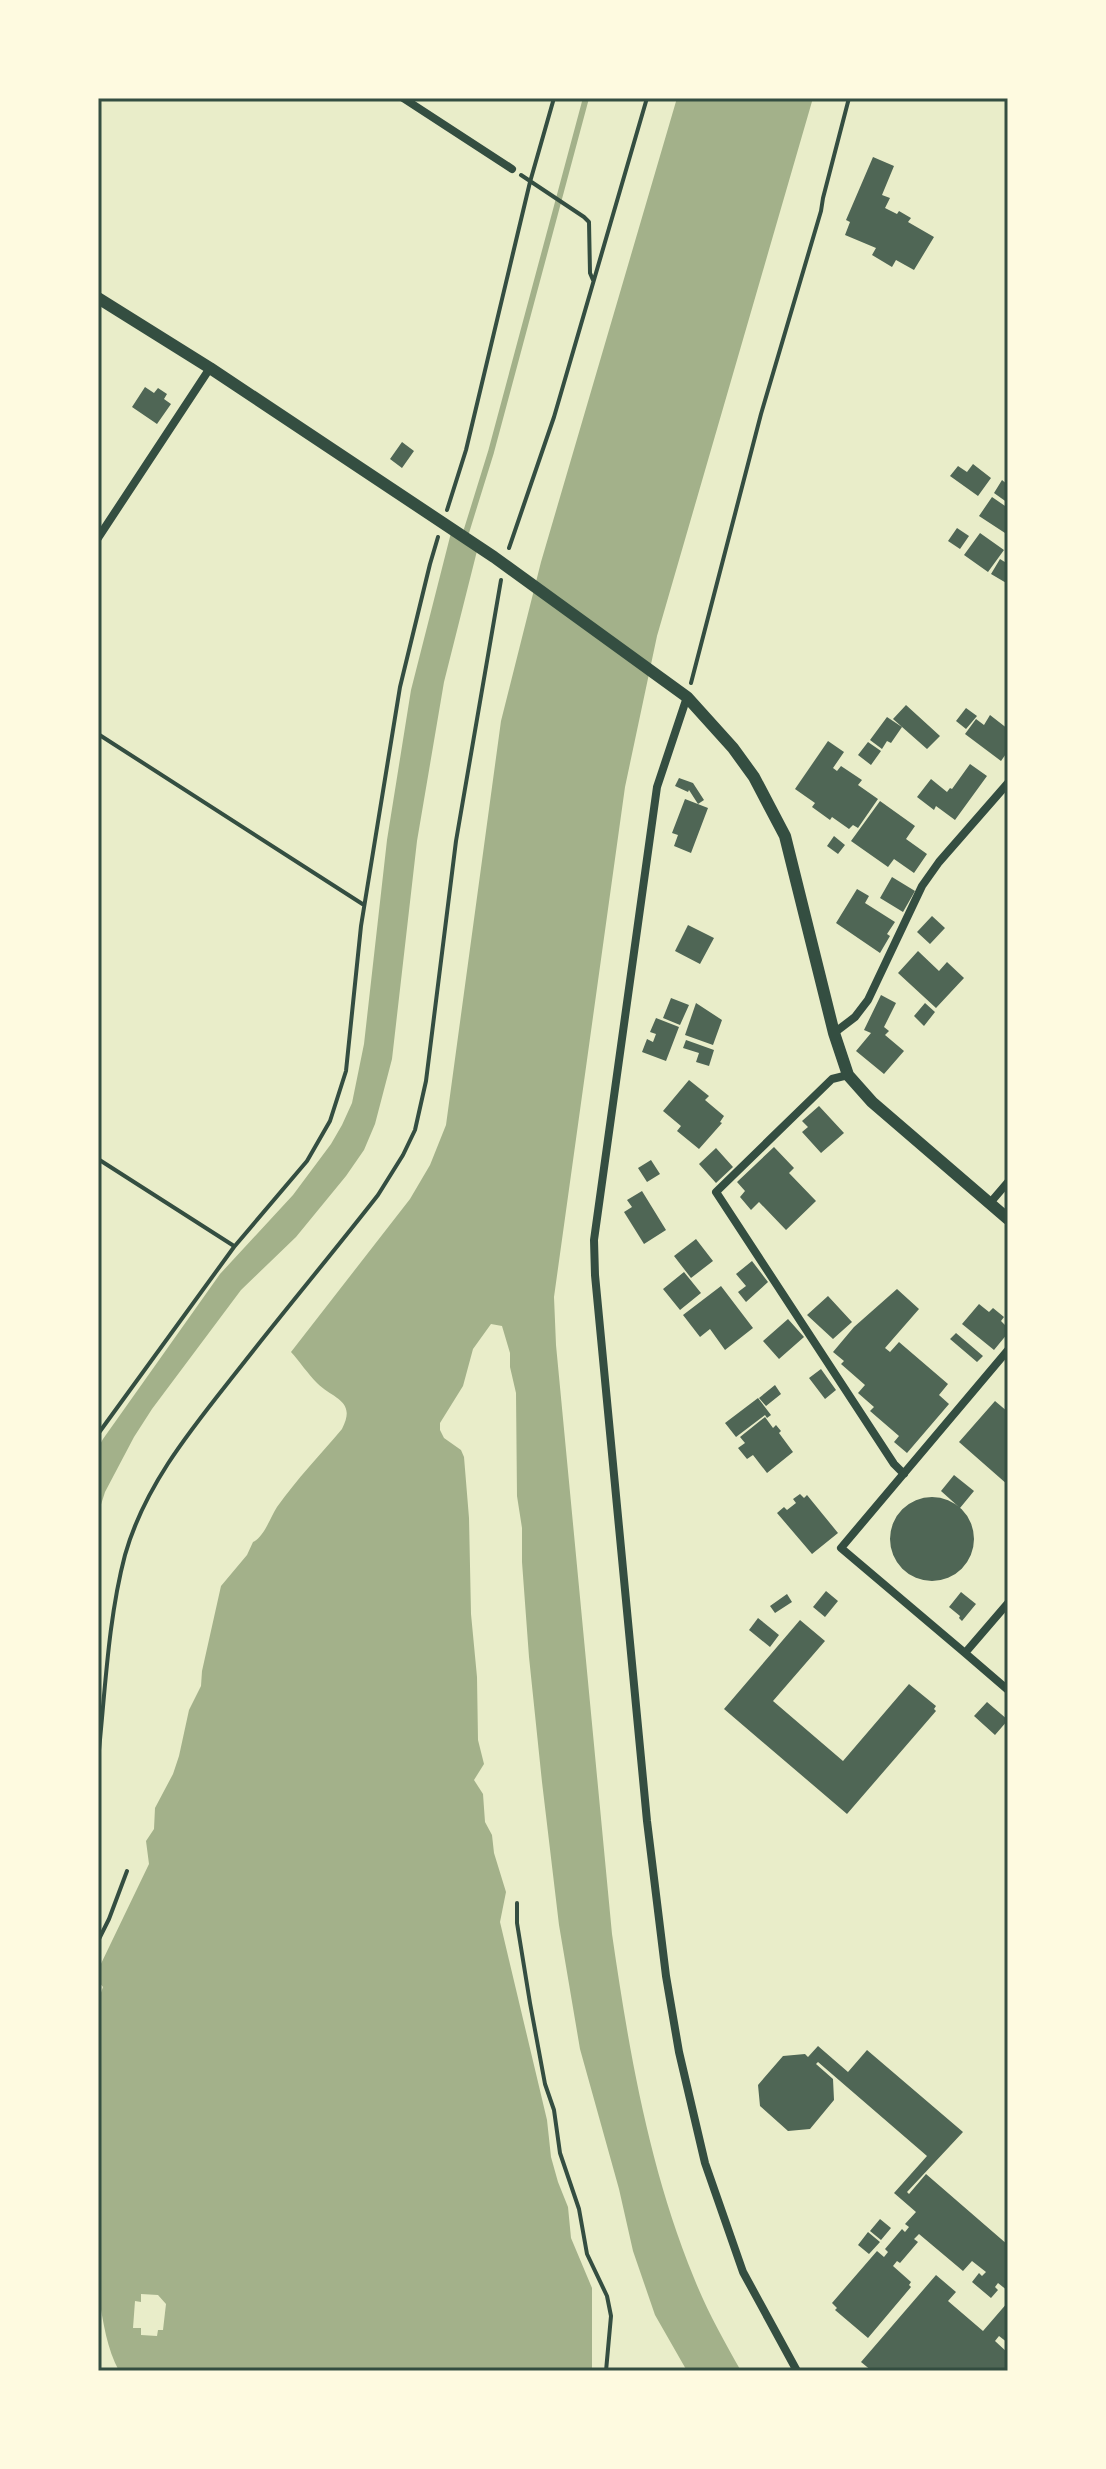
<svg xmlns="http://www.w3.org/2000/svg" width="1106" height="2469" viewBox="0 0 1106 2469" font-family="Overpass,sans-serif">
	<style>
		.water { fill: #a3b18a }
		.pier { fill: #e9edc9 }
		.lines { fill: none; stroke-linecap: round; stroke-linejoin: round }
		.stream { stroke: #a3b18a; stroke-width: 6 }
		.building { fill: #4f6655 }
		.path { stroke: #344e41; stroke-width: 4 }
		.minor { stroke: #344e41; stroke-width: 8 }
		.tertiary { stroke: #344e41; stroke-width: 12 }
		.neatline { fill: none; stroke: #344e41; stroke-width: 3 }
	</style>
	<rect width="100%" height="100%" fill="#e9edc9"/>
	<path class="water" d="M677,98H813L657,636L625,787L554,1297L556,1345L612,1934C629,2051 649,2168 694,2278C707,2311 724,2341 741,2371H687L655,2315L633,2251L619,2189L580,2049L559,1925L542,1782L529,1657L522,1562V1528L517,1496L516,1393L510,1367V1353L502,1326L491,1324L473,1349L463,1386L440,1423V1430L444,1438L461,1450L464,1457L469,1518L471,1614L477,1677L478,1740L484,1764L474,1780L483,1794L485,1822L492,1835L494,1853L506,1892L500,1922L547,2120L551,2157L558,2182L568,2207L571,2238L592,2288V2371H119C107,2349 103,2322 99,2297C97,2288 101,2281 98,2273V2001L103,1987L98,1981V1970L149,1864L146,1841L154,1829L155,1808L173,1774L179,1756L189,1710L201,1686L202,1671L221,1586L247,1555L253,1542C264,1537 270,1518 277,1507C297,1479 320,1455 342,1429C357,1400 333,1399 317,1383C308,1374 300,1362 291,1352L410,1199L430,1165L446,1125L501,721L541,562Z
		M453,525L479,543L444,682L417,841L392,1059L375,1124L364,1150L346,1176L296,1237L241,1290L152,1409L134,1437L105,1492L98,1514V1448L103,1439L220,1274L293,1195L331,1144L342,1125L352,1103L364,1044L387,840L411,690Z"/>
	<path class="pier" d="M141,2294L158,2295L166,2304L163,2330H158L157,2336L141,2335V2328H133L135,2301L141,2302Z"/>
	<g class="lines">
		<path class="stream" d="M464,539L491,452L586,98"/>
	</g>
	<path class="building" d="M873,157L894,166L882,195L890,198L885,208L897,214L899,211L911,218L908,222L934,237L914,270L896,260L892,267L872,255L876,248L845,235L850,222L846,220Z
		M145,387L154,393L158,388L167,394L164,399L171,404L157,424L132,407Z
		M402,442L414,451L402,468L390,459Z
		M973,464L991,478L978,496L950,476L958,466L967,472Z
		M1002,480L1008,485V503L994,493Z
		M992,497L1008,508V529L1005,533L979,516Z
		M957,528L969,536L960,549L948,541Z
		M980,533L1004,550L988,572L964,555Z
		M1000,559L1008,564V584L991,574Z
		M906,705L940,736L927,749L893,719Z
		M966,708L977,716L966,729L956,721Z
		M990,715L1008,729V751L1001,761L965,734L976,719L984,725Z
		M887,717L902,727L891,743L887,741L882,749L870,740Z
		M828,741L844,752L833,768L837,771L841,766L862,780L858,785L878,799L858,828L853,825L849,829L832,817L830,820L812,807L815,803L795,789Z
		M868,742L881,751L871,765L858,755Z
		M970,764L987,776L955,820L936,806L934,810L917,797L931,779L947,792L950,788L952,789Z
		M679,778L693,783L704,800L698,804L689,790L688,792L675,786Z
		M685,799L708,808L691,853L674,846L678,835L672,833Z
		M880,801L915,826L906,839L927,854L914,873L894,859L888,867L851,841Z
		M834,836L845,845L838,854L827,846Z
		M892,877L915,891L903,912L880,898Z
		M857,889L869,896L865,903L895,922L887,934L890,936L880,953L836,923Z
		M932,916L945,928L930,944L917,932Z
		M688,925L714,938L700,964L675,951Z
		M918,951L939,971L947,962L964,978L936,1008L898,973Z
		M881,995L896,1003L884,1027L889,1031L885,1035L904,1051L884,1074L856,1051L871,1033L864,1030Z
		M671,998L689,1005L680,1025L663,1018Z
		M696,1003L722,1020L713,1045L685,1035Z
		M925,1003L935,1012L924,1026L914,1016Z
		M656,1018L679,1027L666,1061L642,1052L647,1039L653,1042L656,1034L650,1032Z
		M686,1040L714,1050L709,1066L696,1062L699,1053L683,1048Z
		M689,1080L709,1096L705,1100L724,1116L720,1122L722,1123L699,1149L677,1131L681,1126L663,1111Z
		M819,1106L844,1133L821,1153L802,1132L808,1127L802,1121Z
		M774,1147L794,1168L789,1173L816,1201L786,1230L759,1202L751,1210L740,1197L745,1191L737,1182Z
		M716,1148L733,1167L716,1183L699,1164Z
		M651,1160L660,1174L647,1182L638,1168Z
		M642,1191L666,1230L644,1244L624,1212L632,1207L627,1200Z
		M696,1239L713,1261L691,1278L674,1256Z
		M752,1261L768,1282L746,1302L738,1292L746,1286L736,1274Z
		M684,1272L701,1293L680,1310L663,1289Z
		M721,1286L753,1328L725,1350L710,1329L700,1337L683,1315Z
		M897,1289L919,1309L885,1348L890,1352L899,1342L948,1384L939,1395L949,1404L907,1453L894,1442L899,1436L870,1411L874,1407L858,1393L865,1385L841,1364L844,1361L833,1352L854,1327Z
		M828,1296L852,1322L833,1339L807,1315Z
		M979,1304L989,1312L993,1308L1004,1317L1001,1321L1008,1328V1333L994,1350L962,1324Z
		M788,1319L804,1337L779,1359L763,1341Z
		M956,1333L983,1356L977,1362L950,1339Z
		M821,1369L836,1390L825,1399L809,1378Z
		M775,1385L781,1394L766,1406L759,1398Z
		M758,1398L771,1415L767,1418L765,1415L736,1437L725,1423Z
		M995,1401L1008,1412V1485L959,1442Z
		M765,1417L773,1428L776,1425L781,1431L779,1433L793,1452L767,1473L753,1455L747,1459L738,1448L745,1443L740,1437Z
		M954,1475L974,1491L960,1508L941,1491Z
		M800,1494L804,1498L807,1495L838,1533L812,1554L777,1513L784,1507L787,1510L796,1503L793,1499Z
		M890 1539a42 42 0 1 1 84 0a42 42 0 1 1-84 0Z
		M826,1591L838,1601L825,1617L813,1607Z
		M961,1592L976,1604L962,1621L959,1618L960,1616L949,1607Z
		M787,1594L792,1602L775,1613L770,1606Z
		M758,1618L779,1635L770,1647L749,1630Z
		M800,1620L825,1641L773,1701L843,1761L909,1684L936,1706L934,1709L936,1711L847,1814L724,1709Z
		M987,1702L1008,1720L995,1735L974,1716Z
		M818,2046L848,2072L867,2050L963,2132L907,2192L909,2194L926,2174L1008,2245V2291L998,2283L995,2287L998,2290L991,2298L972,2282L979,2273L982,2276L986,2272L972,2261L963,2271L919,2234L914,2239L918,2242L900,2263L897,2261L893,2266L911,2282L909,2285L911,2287L868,2338L835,2310L837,2308L832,2303L877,2251L884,2257L888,2252L885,2249L902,2229L905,2232L909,2227L905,2224L916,2212L894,2193L927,2156L818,2062L816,2064L833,2079L834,2100L810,2129L788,2131L760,2106L758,2085L783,2056L805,2054L808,2057Z
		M880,2219L891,2228L881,2240L870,2231Z
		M868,2232L880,2242L869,2254L858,2245Z
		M936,2275L956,2292L948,2301L983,2331L1008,2302V2343L999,2336L995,2341L1008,2353V2371H872L861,2362Z"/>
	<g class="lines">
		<path class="path" d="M521,175L584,217L589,222L590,273L593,280
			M447,510L466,450L530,182L554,98
			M509,548L554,417L647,98
			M691,683L761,414L821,211L823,198L849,98
			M98,734L364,905
			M98,1159L234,1246
			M98,1434L234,1247L307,1161L330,1121L346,1071L361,926L400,687L430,564L438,537
			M98,1760C105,1694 108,1619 125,1555C145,1484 193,1427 238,1370C284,1311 332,1254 378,1195L403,1155L415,1130L426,1081L456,841L501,580
			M517,1903V1923L530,2003L545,2084L554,2110L560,2153L579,2209L587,2254L607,2296L611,2316L606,2371
			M98,1941L109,1919L127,1871"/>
		<path class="minor" d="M403,98L512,169
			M98,538L210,368
			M687,697L657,787L594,1240L595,1275L647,1821L666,1976L679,2052L705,2163L743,2272L797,2371
			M834,1033L855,1017L868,1000L922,886L939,862L1008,783
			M848,1075L832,1079L716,1192L894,1464L904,1474
			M990,1203L1008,1182
			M1008,1350L841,1548L965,1653L1008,1603
			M965,1653L1008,1690"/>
		<path class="tertiary" d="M98,298L210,368L494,557L687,697L733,748L754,777L785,836L834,1033L848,1075L872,1102L1008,1219"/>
	</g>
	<rect width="1106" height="2469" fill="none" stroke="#fefae0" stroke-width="200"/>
	<rect x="100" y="100" width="906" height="2269" class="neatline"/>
</svg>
